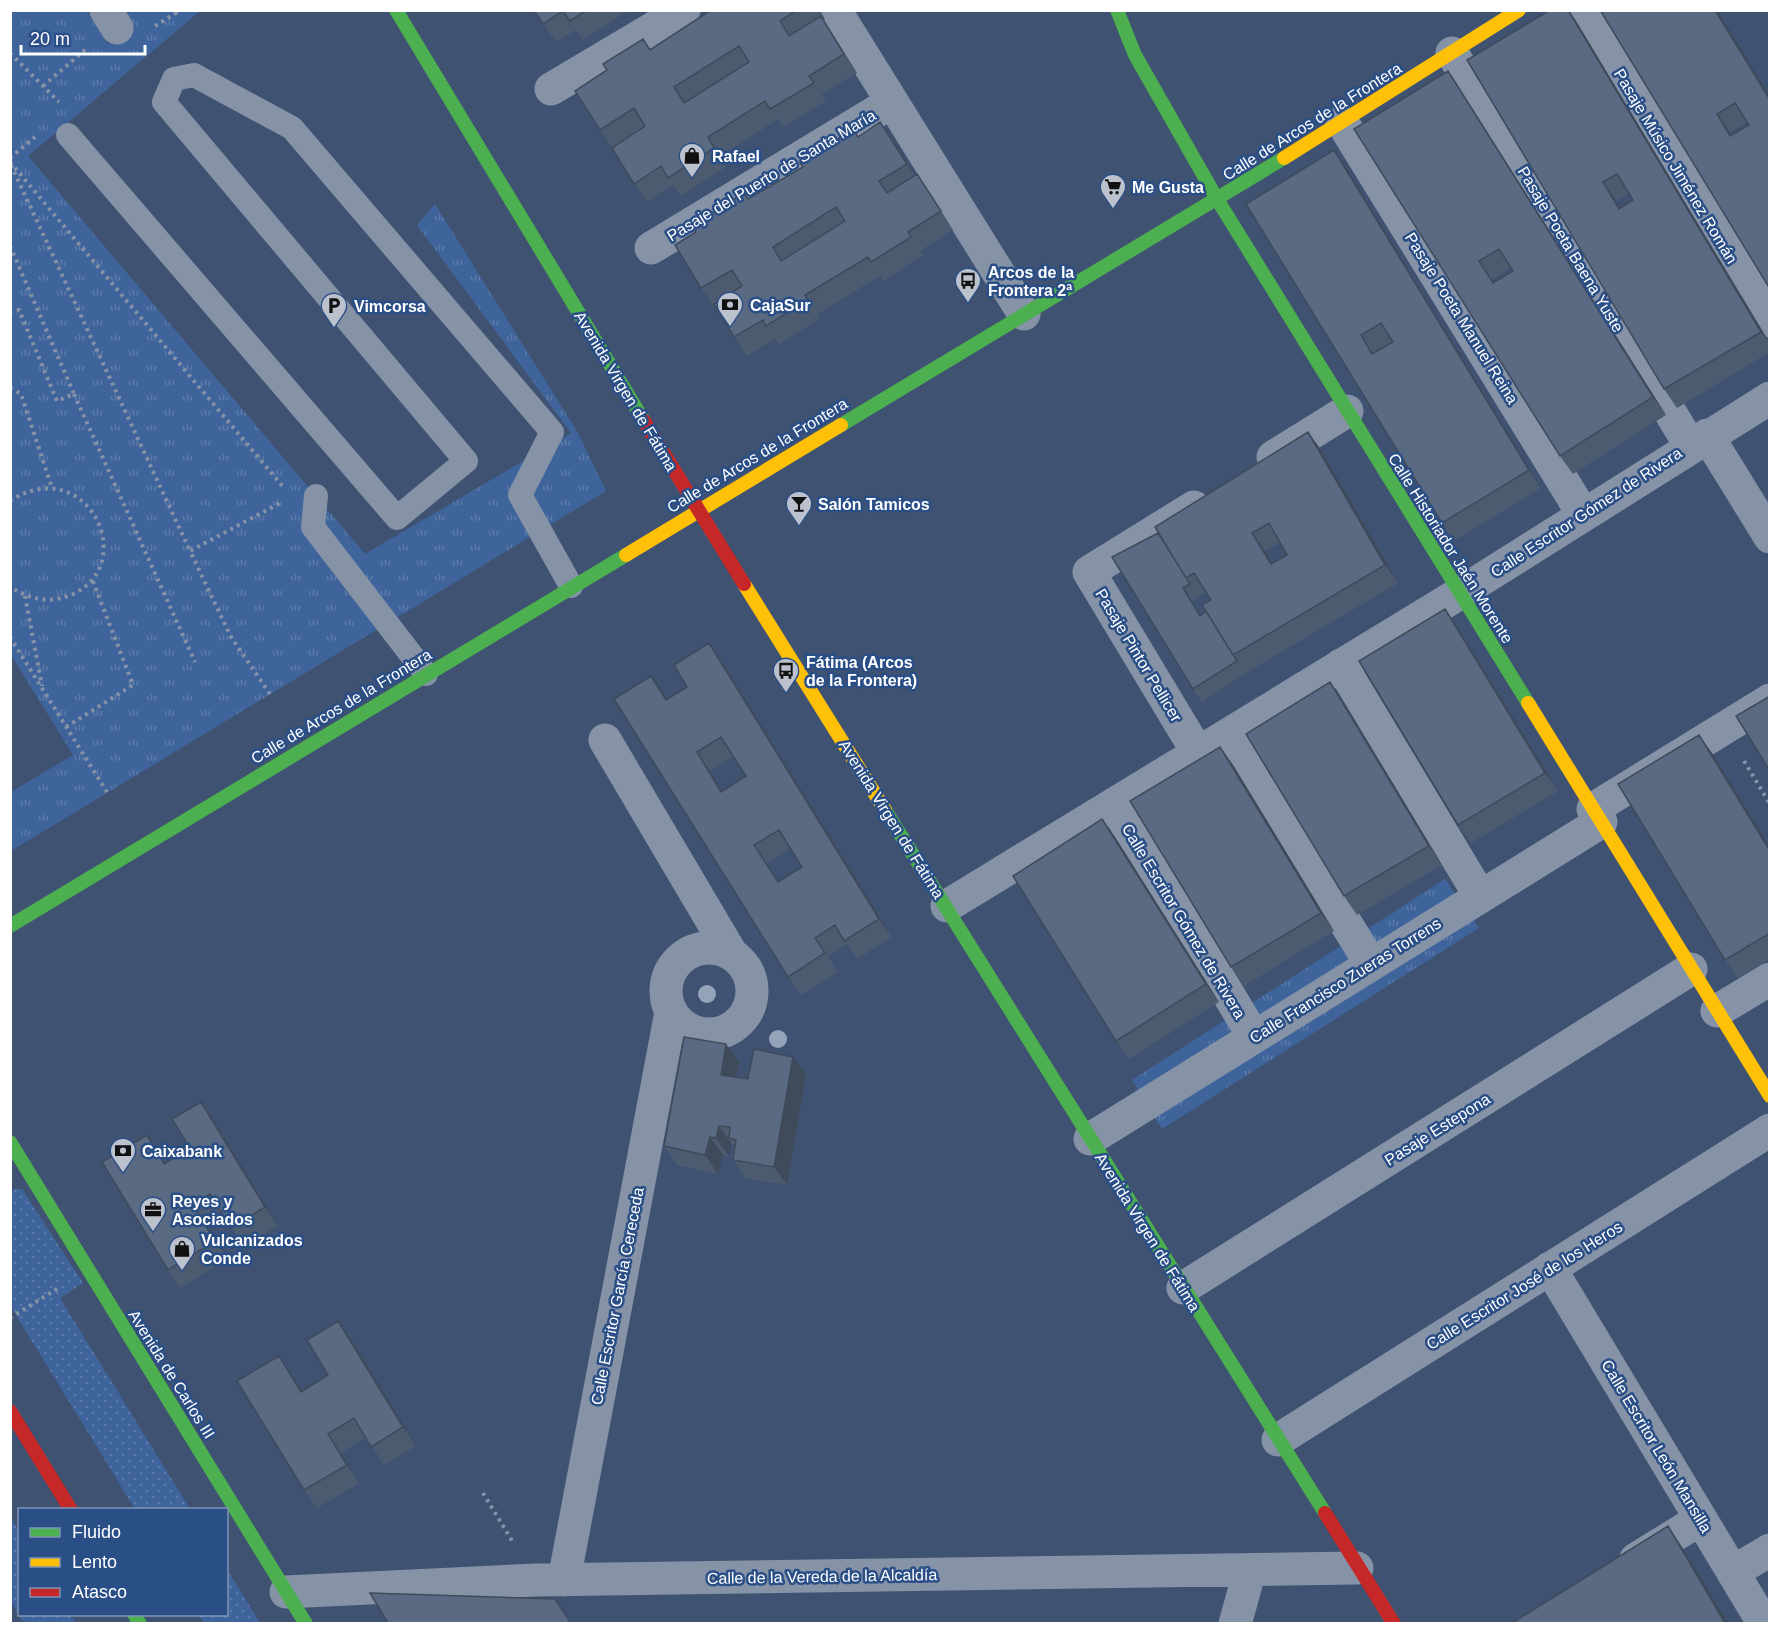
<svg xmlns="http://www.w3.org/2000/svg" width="1780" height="1634" viewBox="0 0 1780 1634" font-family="Arial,sans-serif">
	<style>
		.grass { fill: url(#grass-dots) }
		.park { fill: url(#park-tufts) }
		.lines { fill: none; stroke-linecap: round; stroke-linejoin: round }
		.path { stroke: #8693a7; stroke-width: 4; stroke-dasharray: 3 4.5; stroke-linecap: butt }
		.lane { stroke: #8693a7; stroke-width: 24 }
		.street { stroke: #8693a7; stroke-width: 33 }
		.fast { stroke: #4caf50; stroke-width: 14 }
		.slow { stroke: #ffc107; stroke-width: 14 }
		.jam { stroke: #c62828; stroke-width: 14 }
		.tree { fill: #94a3ba }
		.wall { fill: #4d5b70; fill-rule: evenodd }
		.shaded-wall { fill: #3f4a5b }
		.building { fill: #5a6a82; stroke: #3f4a5b; stroke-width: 1.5; fill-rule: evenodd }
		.labels { text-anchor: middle; stroke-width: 5; stroke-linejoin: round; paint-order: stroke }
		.street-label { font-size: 16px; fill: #fff; stroke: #2a4e86 }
		.poi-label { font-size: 16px; font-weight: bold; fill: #fff; stroke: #2a4e86; text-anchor: start }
	</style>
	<defs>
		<pattern id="grass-dots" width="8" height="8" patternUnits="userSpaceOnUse" patternTransform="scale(1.5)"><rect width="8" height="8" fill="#3f649b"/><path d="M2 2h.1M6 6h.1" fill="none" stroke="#5c7baa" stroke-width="1.8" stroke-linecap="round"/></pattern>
		<pattern id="park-tufts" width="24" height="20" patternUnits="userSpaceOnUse" patternTransform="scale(1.5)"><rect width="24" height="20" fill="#3f649b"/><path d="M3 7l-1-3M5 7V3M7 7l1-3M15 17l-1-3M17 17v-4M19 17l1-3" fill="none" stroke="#5c7baa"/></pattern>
	</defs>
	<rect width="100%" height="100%" fill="#3f5271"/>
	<path class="grass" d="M14,1189H22L83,1283L60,1298L190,1509H135L11,1307V1194Z
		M11,1517L19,1532L20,1614L70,1615L76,1623H24L11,1602Z
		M227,1569L260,1623H204L199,1615L226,1614Z"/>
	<path class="park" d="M11,11H87L108,44L135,27L126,14L133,11H200L28,156L365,554L571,433L417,225L435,204L578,433L606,491L11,851V792L73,755L11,655Z
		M1445,879L1479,928L1162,1129L1132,1080Z"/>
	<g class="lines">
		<path class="path" d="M155,26L176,13L174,10
			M10,53L59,102
			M43,86L86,49
			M10,158L35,137
			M10,162L284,488
			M11,165L190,551
			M10,246L74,394L57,401L19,310L10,312
			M10,388L21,394L52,488
			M74,394L195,662
			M10,501C86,451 142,564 71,595C48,604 30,599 10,587
			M25,596L42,686
			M10,637L107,792
			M270,694L231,637L190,551L282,502
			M66,727L133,685L92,579
			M1744,761L1770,804
			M10,1318L57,1289
			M483,1493L514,1544"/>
		<path class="lane" d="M68,135L397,518L466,461L164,102L174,79L194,75L292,128L552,432L520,495L571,586
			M316,496L313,527L426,674"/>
		<path class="street" d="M106,10L117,28
			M835,10L1024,314
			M1582,10L1770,321
			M1452,53L1690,445
			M551,89L684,10
			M1342,122L1583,514
			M651,248L892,102
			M1707,435L1770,537
			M1273,457L1347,411
			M1194,507L1089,572L1198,753
			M1341,665L1480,896
			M1229,734L1371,964
			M605,740L731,953
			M1114,804L1254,1037
			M1593,809L1770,700
			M947,906L1460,593L1770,398
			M666 991a43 43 0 1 1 86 0a43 43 0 1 1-86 0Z
			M1717,1011L1770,979
			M1090,1139L1601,822
			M1550,1268L1764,1624
			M1183,1288L1691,969
			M1278,1440L1770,1130
			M1636,1559L1701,1519
			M1733,1572L1770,1550
			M564,1580L671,1012
			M286,1592L535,1580L1357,1568
			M1235,1624L1250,1570"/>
		<path class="fast" d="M396,10L644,421
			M1117,10L1135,55L1217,199L1528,703
			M841,425L1284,158
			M885,810L1325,1513
			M10,926L626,555
			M10,1142L306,1624
			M134,1614L140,1624"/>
		<path class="slow" d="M1284,158L1519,10
			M626,555L841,425
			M744,584L885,810
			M1528,703L1770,1096"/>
		<path class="jam" d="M644,421L744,584
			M10,1411L71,1510
			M1325,1513L1394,1624"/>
	</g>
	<g class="tree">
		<circle cx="707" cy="994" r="9"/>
		<circle cx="778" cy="1039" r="9"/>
	</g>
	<path class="wall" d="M534,10H629L583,40L576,30L556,42Z
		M711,10H820L825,19L823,20L857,73L822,94L826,101L783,127L778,119L721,156L727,166L681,196L673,185L647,202L600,130L650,50Z
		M1550,10H1569L1576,21L1770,343V352L1677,408L1664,389ZM1629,193L1633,200L1620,208L1616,201Z
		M1600,10H1717L1770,97V289ZM1747,122L1749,125L1732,136L1730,133Z
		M1448,71L1460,89L1666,415L1573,474L1560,456L1354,129ZM1511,268L1513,271L1494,283L1492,280Z
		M880,122L915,175L930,193L953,230L920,251L923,255L884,281L880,276L818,314L821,318L779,344L775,339L747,356L715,306L714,307L701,288L696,232L748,199L858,137Z
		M1334,150L1346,168L1541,488L1454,541L1442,523L1246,204Z
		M1308,432L1321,450L1398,583L1246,673L1202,702L1193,689L1158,533ZM1280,543L1287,555L1273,564L1265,551ZM1206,592L1211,600L1206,611L1201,616L1192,601Z
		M1458,628L1558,791L1471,843L1458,825Z
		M709,643L722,662L892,937L857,959L847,944L828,956L838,972L801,995L788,977L667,699L687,687ZM733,756L746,776L723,791L710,771ZM790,849L802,867L779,882L767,864Z
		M1343,701L1442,865L1357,915L1344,896Z
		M1220,747L1233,765L1334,931L1244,986L1231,967Z
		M1712,753L1770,848V959L1738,978L1725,960Z
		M1115,837L1219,1002L1129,1059L1116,1041Z
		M739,1062L737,1077L748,1079L806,1075L787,1185L745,1178L733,1160L735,1146L733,1144H732L729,1156L723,1155L718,1174L677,1165L664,1146Z
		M201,1102L213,1120L278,1226L244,1246L222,1213L205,1223L228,1259L180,1288L168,1270L147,1135L166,1163L190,1148Z
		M338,1321L351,1339L416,1446L384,1465L366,1437L341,1453L359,1483L317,1508L304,1490L291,1374L302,1391L328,1375Z"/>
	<path class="shaded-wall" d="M1568,10L1576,21L1770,344L1761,332Z
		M1715,10H1717L1770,97V100Z
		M821,16L857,73L844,54Z
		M1448,71L1460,89L1666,415L1653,397Z
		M1717,114L1730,133L1743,155L1730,136Z
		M880,122L893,141L920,182L907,164Z
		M708,137L721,156L727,166L714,148Z
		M1334,150L1346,168L1541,488L1529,470Z
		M1603,182L1616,201L1632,227L1619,209Z
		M1308,432L1321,450L1398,583L1385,565Z
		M1252,533L1265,551L1284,583L1271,564Z
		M1445,609L1458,628L1558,791L1545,773Z
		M709,643L722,662L892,937L879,919Z
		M651,676L664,694L679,718L666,700Z
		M1330,682L1343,701L1442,865L1429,846Z
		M1699,735L1712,753L1770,848V851Z
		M1220,747L1233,765L1334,931L1321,913Z
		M697,752L710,771L734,810L721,792Z
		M1102,819L1115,837L1219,1002L1206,984Z
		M754,845L767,864L791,900L778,882Z
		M726,1044L739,1062L734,1093L721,1075Z
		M793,1057L806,1075L787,1185L774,1167Z
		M201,1102L213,1120L278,1226L265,1207Z
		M719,1126L732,1144L729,1156L716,1138Z
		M147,1135L159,1153L177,1182L164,1164Z
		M710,1137L723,1155L718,1174L705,1155Z
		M193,1205L205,1223L228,1259L215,1241Z
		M338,1321L351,1339L416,1446L403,1427Z
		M279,1356L291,1374L314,1410L301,1392Z
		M328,1434L341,1453L359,1483L347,1465Z
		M1668,1526L1684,1550L1728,1623H1725Z"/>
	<path class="building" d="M534,10H587L570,21L563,11L543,24Z
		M711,10H797L780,21L789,36L821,16L844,54L809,76L814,83L770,109L765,101L708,137L714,148L668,178L661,166L634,184L612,148L645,126L634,108L600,130L575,91L607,70L603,64L643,39L650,50ZM739,46L749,62L684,103L674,87Z
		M1550,10H1568L1761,332L1664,389L1467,60ZM1617,174L1633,200L1619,209L1603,182Z
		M1600,10H1715L1770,100V289ZM1735,103L1749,125L1730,136L1717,114Z
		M1448,71L1653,397L1560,456L1354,129ZM1499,249L1513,271L1493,283L1479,261Z
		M880,122L907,164L879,181L887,193L917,174L941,211L908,232L911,237L871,262L868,257L805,295L808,300L766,326L763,320L734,337L714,304L742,286L732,270L701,288L675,245L696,232L691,226L744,193L748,199L803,167L800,163L853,129L858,137ZM836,207L845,221L781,261L773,247Z
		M1334,150L1529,470L1442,523L1246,204ZM1381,323L1393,342L1372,354L1361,335Z
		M1308,432L1385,565L1233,655L1202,605L1211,600L1194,573L1186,578L1155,527ZM1269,523L1287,555L1271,564L1252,533Z
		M1158,533L1190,584L1183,588L1200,616L1206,611L1237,661L1193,689L1112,557Z
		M1445,609L1545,773L1458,825L1359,661Z
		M709,643L879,919L844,941L835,925L815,938L825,953L788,977L614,699L651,676L666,700L687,687L674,665ZM721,737L746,776L721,792L697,752ZM779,830L802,867L778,882L754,845Z
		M1330,682L1429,846L1344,896L1246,734Z
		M1770,696V771L1736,716Z
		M1699,735L1770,851V933L1725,960L1618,784Z
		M1220,747L1321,913L1231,967L1130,801Z
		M1102,819L1206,984L1116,1041L1013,876Z
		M684,1037L726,1044L721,1075L748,1079L754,1049L793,1057L774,1167L733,1160L736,1140L729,1138L730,1127L719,1126L716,1138L710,1137L705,1155L664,1146Z
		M201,1102L265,1207L231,1228L210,1194L193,1205L215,1241L168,1270L102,1162L147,1135L164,1164L190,1148L172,1119Z
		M338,1321L403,1427L371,1447L354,1418L328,1434L347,1465L304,1490L237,1381L279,1356L301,1392L328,1375L307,1340Z
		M1668,1526L1725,1623H1512Z
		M370,1593L555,1599L571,1623H388Z"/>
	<defs>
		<symbol id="shop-pin" viewBox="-11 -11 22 30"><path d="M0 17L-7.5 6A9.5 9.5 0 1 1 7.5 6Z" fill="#bcc2cd" stroke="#2a4e86"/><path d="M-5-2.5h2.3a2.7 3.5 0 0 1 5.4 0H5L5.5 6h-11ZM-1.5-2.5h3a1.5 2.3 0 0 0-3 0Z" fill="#111"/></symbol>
		<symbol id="supermarket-pin" viewBox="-11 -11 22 30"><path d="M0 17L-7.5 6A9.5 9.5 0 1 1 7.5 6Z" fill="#bcc2cd" stroke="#2a4e86"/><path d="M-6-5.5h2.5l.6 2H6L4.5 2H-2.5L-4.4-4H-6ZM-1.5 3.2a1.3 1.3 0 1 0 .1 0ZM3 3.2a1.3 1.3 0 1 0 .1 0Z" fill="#111"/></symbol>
		<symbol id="bus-pin" viewBox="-11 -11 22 30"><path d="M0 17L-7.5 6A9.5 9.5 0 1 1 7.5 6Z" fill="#bcc2cd" stroke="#2a4e86"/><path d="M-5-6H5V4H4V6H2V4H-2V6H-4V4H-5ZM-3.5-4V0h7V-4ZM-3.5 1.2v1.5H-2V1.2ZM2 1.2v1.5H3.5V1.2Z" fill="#111"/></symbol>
		<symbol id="bank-pin" viewBox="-11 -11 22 30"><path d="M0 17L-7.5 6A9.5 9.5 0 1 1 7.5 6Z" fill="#bcc2cd" stroke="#2a4e86"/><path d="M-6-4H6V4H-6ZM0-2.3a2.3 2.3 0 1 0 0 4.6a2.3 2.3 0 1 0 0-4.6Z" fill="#111"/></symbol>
		<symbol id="parking-pin" viewBox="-11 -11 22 30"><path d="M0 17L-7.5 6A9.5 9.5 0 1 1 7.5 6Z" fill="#bcc2cd" stroke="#2a4e86"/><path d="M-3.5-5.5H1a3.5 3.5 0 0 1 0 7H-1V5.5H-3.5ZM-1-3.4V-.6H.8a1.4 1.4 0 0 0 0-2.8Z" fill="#111"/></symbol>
		<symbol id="bar-pin" viewBox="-11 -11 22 30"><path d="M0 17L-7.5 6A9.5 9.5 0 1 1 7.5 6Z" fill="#bcc2cd" stroke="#2a4e86"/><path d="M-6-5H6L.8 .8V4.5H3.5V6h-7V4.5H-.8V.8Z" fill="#111"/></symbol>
		<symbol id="office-pin" viewBox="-11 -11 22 30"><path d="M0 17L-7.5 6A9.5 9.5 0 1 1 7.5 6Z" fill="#bcc2cd" stroke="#2a4e86"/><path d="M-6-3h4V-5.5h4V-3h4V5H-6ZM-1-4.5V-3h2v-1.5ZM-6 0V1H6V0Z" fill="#111"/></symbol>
	</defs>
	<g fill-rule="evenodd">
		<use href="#shop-pin" x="677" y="141" width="30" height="40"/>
		<use href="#supermarket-pin" x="1098" y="172" width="30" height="40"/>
		<use href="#bus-pin" x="953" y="266" width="30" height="40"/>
		<use href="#bank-pin" x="715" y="290" width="30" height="40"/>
		<use href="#parking-pin" x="319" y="291" width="30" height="40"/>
		<use href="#bar-pin" x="784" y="489" width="30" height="40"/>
		<use href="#bus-pin" x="771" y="656" width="30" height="40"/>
		<use href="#bank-pin" x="108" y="1136" width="30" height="40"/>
		<use href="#office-pin" x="138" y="1195" width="30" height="40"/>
		<use href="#shop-pin" x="167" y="1234" width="30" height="40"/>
	</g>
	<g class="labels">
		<g class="street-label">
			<text transform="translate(1312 121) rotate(-32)" y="6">Calle de Arcos de la Frontera</text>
			<text transform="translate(1676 166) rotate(59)" y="6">Pasaje Músico Jiménez Román</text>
			<text transform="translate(771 175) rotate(-31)" y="6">Pasaje del Puerto de Santa María</text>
			<text transform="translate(1571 249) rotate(59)" y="6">Pasaje Poeta Baena Yuste</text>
			<text transform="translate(1462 318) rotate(58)" y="6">Pasaje Poeta Manuel Reina</text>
			<text transform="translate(626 391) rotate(59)" y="6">Avenida Virgen de Fátima</text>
			<text transform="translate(757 455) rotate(-31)" y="6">Calle de Arcos de la Frontera</text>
			<text transform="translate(1586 512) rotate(-33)" y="6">Calle Escritor Gómez de Rivera</text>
			<text transform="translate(1451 548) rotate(58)" y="6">Calle Historiador Jaén Morente</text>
			<text transform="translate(1139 655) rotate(59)" y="6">Pasaje Pintor Pellicer</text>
			<text transform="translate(341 706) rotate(-31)" y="6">Calle de Arcos de la Frontera</text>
			<text transform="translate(892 819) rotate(58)" y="6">Avenida Virgen de Fátima</text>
			<text transform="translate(1184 921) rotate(59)" y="6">Calle Escritor Gómez de Rivera</text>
			<text transform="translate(1345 980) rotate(-32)" y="6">Calle Francisco Zueras Torrens</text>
			<text transform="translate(1437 1129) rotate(-32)" y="6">Pasaje Estepona</text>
			<text transform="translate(1148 1232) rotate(58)" y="6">Avenida Virgen de Fátima</text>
			<text transform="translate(1524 1285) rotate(-32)" y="6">Calle Escritor José de los Heros</text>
			<text transform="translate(617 1296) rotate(-79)" y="6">Calle Escritor García Cereceda</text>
			<text transform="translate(172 1374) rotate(58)" y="6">Avenida de Carlos III</text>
			<text transform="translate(1657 1446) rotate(59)" y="6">Calle Escritor León Mansilla</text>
			<text transform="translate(822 1576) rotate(-1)" y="6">Calle de la Vereda de la Alcaldía</text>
		</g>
		<g class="poi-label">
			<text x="712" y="162">Rafael</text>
			<text x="1132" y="193">Me Gusta</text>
			<text x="988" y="278">Arcos de la<tspan x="988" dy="18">Frontera 2ª</tspan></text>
			<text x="750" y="311">CajaSur</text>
			<text x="354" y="312">Vimcorsa</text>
			<text x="818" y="510">Salón Tamicos</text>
			<text x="806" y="668">Fátima (Arcos<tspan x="806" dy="18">de la Frontera)</tspan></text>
			<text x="142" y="1157">Caixabank</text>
			<text x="172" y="1207">Reyes y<tspan x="172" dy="18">Asociados</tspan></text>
			<text x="201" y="1246">Vulcanizados<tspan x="201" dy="18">Conde</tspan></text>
		</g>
	</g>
	<rect width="1780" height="1634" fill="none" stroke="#ffffff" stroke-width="24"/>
	<rect x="18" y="1508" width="210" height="108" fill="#2a4e86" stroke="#7f95b6" stroke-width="1.5"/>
	<rect x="30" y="1528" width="30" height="9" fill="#4caf50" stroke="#7f95b6" stroke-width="1.5"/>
	<text x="72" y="1538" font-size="18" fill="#ffffff">Fluido</text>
	<rect x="30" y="1558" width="30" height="9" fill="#ffc107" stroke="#7f95b6" stroke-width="1.5"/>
	<text x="72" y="1568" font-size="18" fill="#ffffff">Lento</text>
	<rect x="30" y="1588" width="30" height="9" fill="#c62828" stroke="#7f95b6" stroke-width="1.5"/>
	<text x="72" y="1598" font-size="18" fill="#ffffff">Atasco</text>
	<path d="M21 45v9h124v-9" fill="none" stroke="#ffffff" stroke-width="3"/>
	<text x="30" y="45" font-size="18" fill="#ffffff" stroke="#2a4e86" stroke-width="4.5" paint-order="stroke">20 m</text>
</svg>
